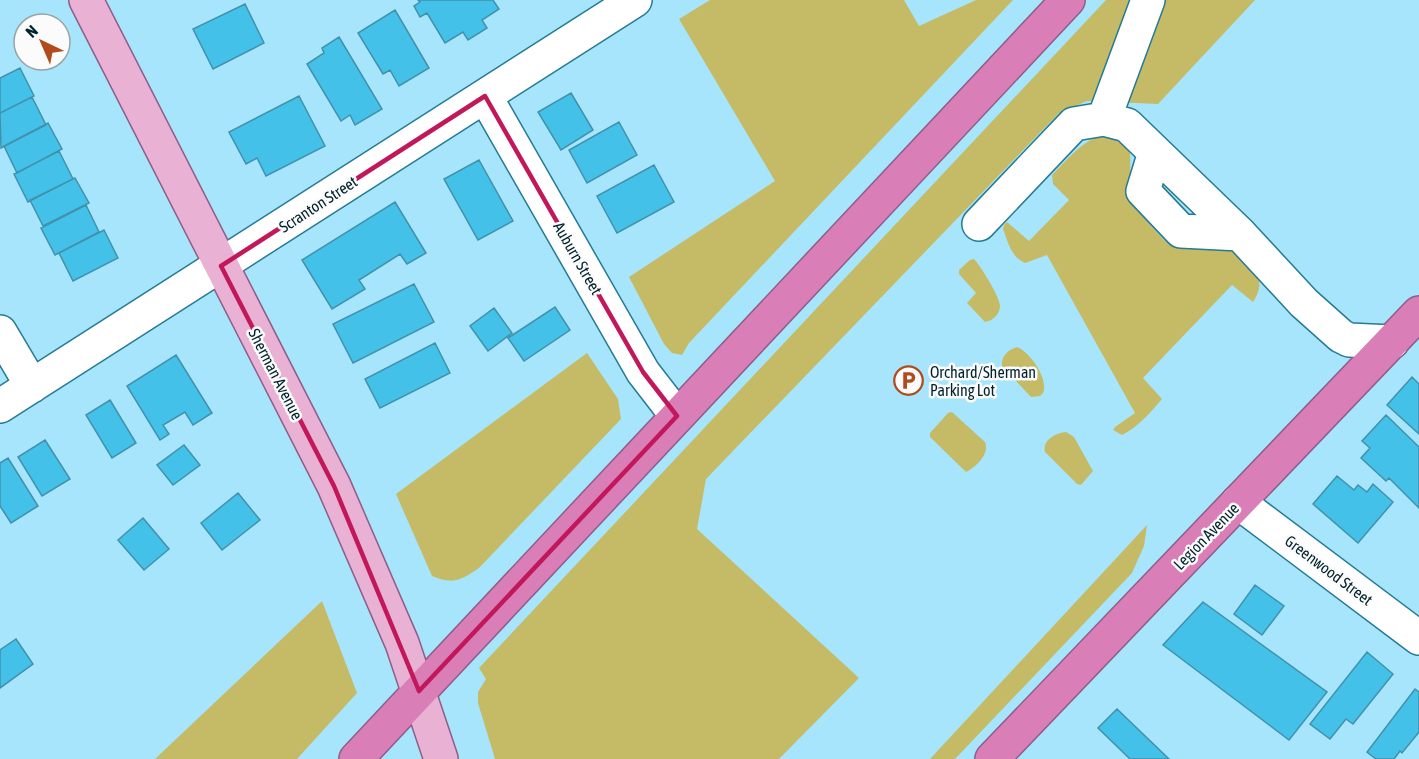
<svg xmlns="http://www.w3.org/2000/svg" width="1419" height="759" viewBox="0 0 1419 759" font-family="'Asap Condensed',sans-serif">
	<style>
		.green { fill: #c5bb66 }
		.building { fill: #44c1e8; stroke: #4191ac; stroke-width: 1.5 }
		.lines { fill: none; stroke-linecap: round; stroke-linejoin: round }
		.minor-casing { stroke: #257a94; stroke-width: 36 }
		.major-casing { stroke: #8e5e86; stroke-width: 36 }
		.highway-casing { stroke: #8e5e86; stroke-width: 36 }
		.minor { stroke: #fff; stroke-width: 33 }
		.major { stroke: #e9b2d4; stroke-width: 33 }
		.highway { stroke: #da7eb7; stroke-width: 33 }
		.marked { fill: none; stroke: #c2185b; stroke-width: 4.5; stroke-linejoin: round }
		.labels { text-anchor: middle; stroke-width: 5; stroke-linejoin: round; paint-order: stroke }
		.street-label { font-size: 16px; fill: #00222c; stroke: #fbfbfb }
		.poi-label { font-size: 16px; fill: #00222c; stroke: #fbfbfb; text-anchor: start }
	</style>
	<rect width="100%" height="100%" fill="#a7e5fc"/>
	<path class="green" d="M710,0H904L919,26L976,0H1013L689,343L682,355L672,353L664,344L629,277L775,181L679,19Z
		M1106,0H1255L1158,104L1087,101L1059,113L706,479L697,529L859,678L779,759H495L478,703V692L486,679L479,668Z
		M1104,135L1121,140L1130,149L1131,204L1164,240L1174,245L1182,248L1227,245C1247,263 1271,274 1253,302L1232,285L1143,378L1162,399C1150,413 1138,427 1122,435L1113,430L1115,427L1135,413L1047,255L1025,263C1011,257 1008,242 1003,229L1004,225L1007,222L1029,241L1069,200L1053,184L1052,175C1068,159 1082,140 1104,135Z
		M974,259C980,265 1000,297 1000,306C1000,314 993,321 985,322L967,303L976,293L959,274V270L970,260Z
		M1017,347C1030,352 1049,379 1043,393L1040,396L1031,397L1002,366C1001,356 1008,350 1017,347Z
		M587,353L618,399L621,419L479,568C461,580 453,585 432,576L396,494Z
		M952,412L985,442C990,454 976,467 966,472L930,437V433L948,413Z
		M1066,432L1074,437L1093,471L1081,485L1077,484L1045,452C1042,440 1056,433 1066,432Z
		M1147,525L1144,546L1132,573L955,759H930Z
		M322,601L357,693L297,759H155Z"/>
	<path class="building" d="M418,0H493L499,9L482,20L487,28L468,40L463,32L445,43L427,13L420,17L414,6L420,2Z
		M245,4L264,43L213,69L193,29Z
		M395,10L429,68L399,86L390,70L383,74L358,33Z
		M339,37L382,109L355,125L350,115L341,121L307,64L324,53L322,48Z
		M20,68L34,96L0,113V78Z
		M571,93L593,130L561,150L538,112Z
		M299,96L325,146L266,176L257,158L246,164L229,132Z
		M32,97L46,125L1,148L0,113Z
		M619,122L637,155L587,183L569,150Z
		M48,123L62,149L17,173L4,146Z
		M59,151L73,179L28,202L14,174Z
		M479,160L513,221L478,240L444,179Z
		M654,165L674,202L617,233L597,196Z
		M75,178L89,203L43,226L30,200Z
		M395,202L426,253L407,264L400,254L359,280L365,289L332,309L302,260Z
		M86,205L99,232L55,255L41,228Z
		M104,230L118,258L73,281L59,253Z
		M414,284L434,322L353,363L333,324Z
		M555,307L570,330L524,361L508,338Z
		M494,308L512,333L488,351L470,326Z
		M435,343L450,373L380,408L365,379Z
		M176,355L212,413L193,425L185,412L163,425L169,434L160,440L127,386Z
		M1412,377L1419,384V434L1387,405Z
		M110,400L136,443L112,458L86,415Z
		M1386,415L1419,447V508L1389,478L1386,481L1361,458L1370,448L1362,441Z
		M45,440L70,479L42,496L18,457Z
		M184,445L200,465L173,485L157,465Z
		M8,458L38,506L11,523L0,506V463Z
		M1337,476L1354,490L1358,485L1367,492L1373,484L1393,502L1358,543L1313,504Z
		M238,493L260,520L222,550L201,523Z
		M143,518L169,549L144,570L118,540Z
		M1255,585L1284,606L1262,635L1234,614Z
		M1203,602L1327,692L1289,740L1163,645Z
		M16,639L33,664L0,688V650Z
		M1367,652L1393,674L1353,724L1346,719L1330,739L1310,724Z
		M1415,689L1419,692V732L1402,753L1400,751L1394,759H1376L1367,752Z
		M1117,709L1169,759H1130L1098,728Z"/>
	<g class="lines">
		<defs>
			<path id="minor" d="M485,96L643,372L677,416
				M1104,119L1127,125L1240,234L1304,303L1341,336L1349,340L1392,342
				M1155,152L1143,191L1181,231L1240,234
				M979,224L1074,124L1104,119L1148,0
				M0,332L32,386
				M0,406L635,0
				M1238,502L1419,638"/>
			<path id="major" d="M86,0L334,486L402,643L441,759"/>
			<path id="highway" d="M356,759L1068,0
				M992,759L1419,313"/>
		</defs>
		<use href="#minor" class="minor-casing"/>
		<use href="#major" class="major-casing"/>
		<use href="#highway" class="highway-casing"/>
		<use href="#minor" class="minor"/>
		<use href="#major" class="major"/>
		<use href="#highway" class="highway"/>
	</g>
	<path class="marked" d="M485,96L643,372L677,416L419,691L334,486L221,266Z"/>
	<defs>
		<symbol id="parking-ring" viewBox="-11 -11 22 22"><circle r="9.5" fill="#fbfbfb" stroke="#b04c1c" stroke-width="1.5"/><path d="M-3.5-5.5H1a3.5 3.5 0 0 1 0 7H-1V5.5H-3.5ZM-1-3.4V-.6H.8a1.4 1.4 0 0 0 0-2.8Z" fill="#b04c1c"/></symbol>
	</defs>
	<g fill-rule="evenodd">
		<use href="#parking-ring" x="892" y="364" width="33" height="33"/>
	</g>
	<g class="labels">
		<g class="street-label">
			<text transform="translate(318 204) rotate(-33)" y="6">Scranton Street</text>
			<text transform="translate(578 258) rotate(60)" y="6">Auburn Street</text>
			<text transform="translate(276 374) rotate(63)" y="6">Sherman Avenue</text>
			<text transform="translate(1206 536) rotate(-46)" y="6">Legion Avenue</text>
			<text transform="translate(1329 570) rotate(37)" y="6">Greenwood Street</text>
		</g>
		<g class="poi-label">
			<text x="930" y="378">Orchard/Sherman<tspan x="930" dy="18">Parking Lot</tspan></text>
		</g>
	</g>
	<g transform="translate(42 42) rotate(316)"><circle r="28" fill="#fbfbfb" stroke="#97a4a8" stroke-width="1.5"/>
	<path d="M0-4.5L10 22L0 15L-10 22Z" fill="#b04c1c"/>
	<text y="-9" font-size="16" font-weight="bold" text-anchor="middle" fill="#00222c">N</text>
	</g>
</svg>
